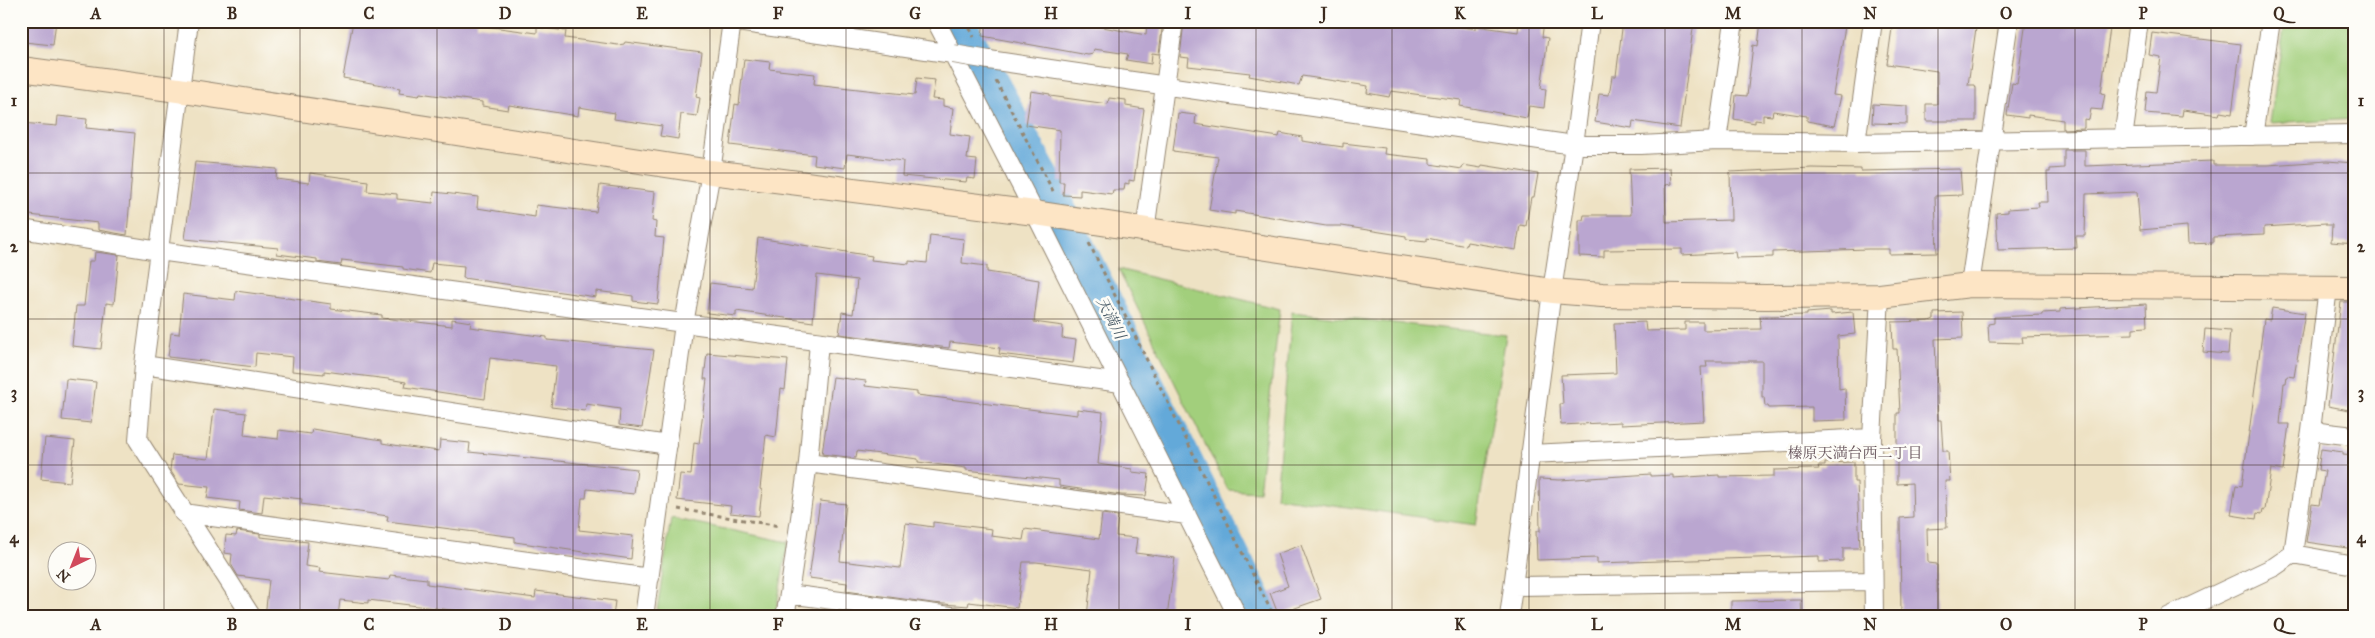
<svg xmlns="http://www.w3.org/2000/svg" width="2375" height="638" viewBox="0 0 2375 638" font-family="'IM FELL Great Primer','Noto Serif JP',serif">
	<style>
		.green { fill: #a2cf7c; stroke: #6e7c4d }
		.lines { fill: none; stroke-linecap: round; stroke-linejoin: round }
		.river { stroke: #63a9d9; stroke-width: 39 }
		.building { fill: #baa6d0 }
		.street-casing { stroke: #948671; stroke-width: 20 }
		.secondary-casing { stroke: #948671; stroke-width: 26 }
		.path { stroke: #948671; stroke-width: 3; stroke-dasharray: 4 4; stroke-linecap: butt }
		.street { stroke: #fff; stroke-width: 18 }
		.secondary { stroke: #fde5c5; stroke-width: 24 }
		.street-bridge-casing { stroke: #948671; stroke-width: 20; stroke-linecap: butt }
		.street-bridge { stroke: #fff; stroke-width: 18 }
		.grid { fill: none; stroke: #3b2a1e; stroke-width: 1; stroke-opacity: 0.55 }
		.labels { text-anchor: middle; stroke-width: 5; stroke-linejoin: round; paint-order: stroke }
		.water-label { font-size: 15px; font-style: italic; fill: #4b5d69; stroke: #fdfcf7 }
		.neighbourhood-label { font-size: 15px; fill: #67555c; stroke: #fdfcf7 }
		.neatline { fill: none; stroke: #3b2a1e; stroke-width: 2 }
		.grid-label { font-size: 16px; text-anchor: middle; font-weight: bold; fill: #3b2a1e }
	</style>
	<rect width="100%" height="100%" fill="#fdfcf7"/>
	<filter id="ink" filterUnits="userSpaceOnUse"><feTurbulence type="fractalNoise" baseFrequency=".02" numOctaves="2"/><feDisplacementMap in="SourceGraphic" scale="10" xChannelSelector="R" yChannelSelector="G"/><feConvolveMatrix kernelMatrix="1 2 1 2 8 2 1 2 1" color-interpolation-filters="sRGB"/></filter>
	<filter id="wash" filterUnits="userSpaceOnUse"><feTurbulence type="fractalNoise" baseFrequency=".0096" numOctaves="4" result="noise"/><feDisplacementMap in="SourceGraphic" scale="20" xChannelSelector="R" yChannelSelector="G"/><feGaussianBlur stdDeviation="1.12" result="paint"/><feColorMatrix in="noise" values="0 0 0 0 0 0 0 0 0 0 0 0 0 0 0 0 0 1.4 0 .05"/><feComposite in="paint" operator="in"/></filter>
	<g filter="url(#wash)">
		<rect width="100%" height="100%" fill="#eee2c4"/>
		<path class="green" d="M2285,21H2354V118L2270,123Z
			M1118,269L1280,309L1259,492L1228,490Z
			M1292,312L1506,335L1476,525L1276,497Z
			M671,518L788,542L775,617H656Z"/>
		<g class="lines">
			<path class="river" d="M955,21L1035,167L1261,617"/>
		</g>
		<g id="blocks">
			<path class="building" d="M26,21H56L53,45L24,42Z
				M353,21H477V25L537,33V27L566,31L565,38L618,45L624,44L625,42L702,52L696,97L700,98L697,116L681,114L678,139L660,136L662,126L614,119L615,113L579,107L578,116L509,105L508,110L482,106V102L420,93L419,96L399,93L400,88L343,78Z
				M984,21H1070L1146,35L1147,21H1163L1159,54L1152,53L1151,64L1126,60L1128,54L1094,49L1093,54L1088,55L982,36Z
				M1184,21H1420L1476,29V26L1518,32L1519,21H1544L1542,37L1548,38L1541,88L1546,89L1544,108L1529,106L1527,118L1460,106L1461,100L1391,91L1389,97L1367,93L1368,86L1302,76L1299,85L1249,76L1250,73L1188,66L1189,58L1180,57Z
				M1623,21H1694L1680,128L1633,121L1632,128L1595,122L1599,94L1609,95L1612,76H1616Z
				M1761,21H1846L1833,95L1841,96L1834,126L1807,121V116L1773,111L1772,116L1763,115V121L1755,120V123L1734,119L1736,95L1747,96L1753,45L1758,46Z
				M1893,21H1977L1968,85H1975L1976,88V121H1926V104H1937V71L1887,64Z
				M2026,21H2111L2101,93L2105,94L2102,110L2091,109L2089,120L2084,119V128L2063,129V120L2028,115V118L2007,115L2012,83L2017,84Z
				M2152,33L2241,44L2232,114L2220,112L2219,115L2183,110L2182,116L2145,113L2147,91L2156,92L2161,57L2149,55Z
				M744,59L770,62L769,69L815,74L814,84L876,91L915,95L917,78L935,80L932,99L943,100V106L953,108L950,134L970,137L967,159L977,160L975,179L967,178L966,182L902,176L903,161L847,154L845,168L814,164L815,155L730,145L735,104L739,105Z
				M1031,91L1050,94V96L1108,104L1109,98L1126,100V106L1144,109L1134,181L1129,180V184L1125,183L1124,190H1113L1112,194L1080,190V196L1063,195L1064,182H1059L1060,130L1026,125Z
				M1873,104L1907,106V124L1872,123Z
				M1178,113L1196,115L1195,124L1279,137L1280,133L1302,137V141L1343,147V143L1385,148L1384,154L1430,159V164L1462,169L1463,165L1481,168L1482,165L1538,174L1534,197H1531L1526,226L1520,225L1516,250L1467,242L1466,246L1427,238V241L1406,239V236L1342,226H1326L1235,211V214L1209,210L1218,157L1173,151Z
				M58,116L87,119L86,128L135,133L127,235L98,230V223L21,214V123L57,126Z
				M2064,150H2085V166L2213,161V165H2268L2327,161L2354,163V244L2331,242L2332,225H2326V223L2264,227V235L2213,237V243L2188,244L2187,226L2140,230L2137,192L2086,194L2085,236H2076L2077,248L1998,250L1996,213L2008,212V209L2039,207L2038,202H2048L2047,172H2050V169L2064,168Z
				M195,162L277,169L276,179L309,183L310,173L368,181L367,191L397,194V199L433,203L434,192L478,197L477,208L535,217L536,205L596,212L600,185L655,192L652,221L656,222L655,237L664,238L658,304L633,301V296L596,291V297L463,278L464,266L432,263L430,273L403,269V267L342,260L341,265L317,262V259L277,254L278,248L185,239Z
				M1670,168L1671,184L1665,185L1666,222L1731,220L1730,172L1812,168L1861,169V171L1960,169L1962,195L1935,196L1937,253L1889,254V249H1868L1773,252V257L1736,258L1735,252L1682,255V249L1604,250V257L1579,256V220H1583L1584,215H1631L1629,169Z
				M930,235L964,239L962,263L987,266V272L1039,280L1034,322L1063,326L1062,338L1076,340L1073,363L999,354L1000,348L950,342L949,348L839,334L842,312L853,314L857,280L817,275L813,322L736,311V316L707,313L710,283L752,288L758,238L872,256L871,260L909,264V261L927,263Z
				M95,252L119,255L114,304L106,303L101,349L72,346L76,306H84L89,261H94Z
				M236,291L331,304V309L382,315V318L452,326V319L471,322L470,327L547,337V340L654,350L642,428L619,425L620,409L586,404L585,411L551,407L556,366L490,358L485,399L405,387L406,382L388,379L324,371V374L292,371L293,357L256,353L255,367L168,357L171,333L179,334L183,294L235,300Z
				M2341,302H2354V405L2350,404L2349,410L2328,406Z
				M2146,304L2147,327L2133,328V334L2022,337L2023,343L1989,342L1988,324L1994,323V317L2042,315V313L2060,312V309Z
				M2272,308L2305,313L2294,377L2287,376L2286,383H2284L2280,424H2289L2283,471L2271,469L2265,510L2263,509L2262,514L2257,513L2256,519L2231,515L2236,485L2242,486L2264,319L2270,320Z
				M1831,311V314L1853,312L1855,334L1838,336L1839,389L1845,388L1846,420L1812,421V407L1769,408L1768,406H1765L1764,397H1762V361H1706L1707,367H1701L1704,421L1621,425V422L1561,425L1560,404H1563L1561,375L1616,373L1614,323L1645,322L1646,331L1685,330V322H1703V330L1761,329L1760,316L1807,315V313Z
				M1962,312L1963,338L1935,339L1938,420H1941L1943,451H1948L1950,481H1945L1947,528L1927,529L1928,563L1937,564V617H1901L1900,518L1913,517L1912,483L1897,484V413H1900L1897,349H1893L1892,322L1929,321L1934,319V313Z
				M2205,329L2230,331L2228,354L2203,352Z
				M707,353L788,360L785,390L781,389L776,437L766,435L760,489L762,490L759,516L730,513L731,506L677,500L680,474L691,475L694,443L699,444L707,379H704Z
				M833,377L866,381L865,386L917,392V395L1077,415V409L1103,412L1098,464L1132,469V472L1149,474L1146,496L1121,495L1059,486V480L966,470V468L918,462V459L857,451L856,458L822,454Z
				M66,379L96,382L91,423L62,420Z
				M214,409L246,413L244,435L278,439L279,430L311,434L312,429L382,440V443L400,446L439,451L440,440L470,443L469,452L637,469L634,494L587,489L586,498H582L579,530L633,536L631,559L515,542V537L387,521L388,516L301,504L302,499L264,495L262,513L239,510L240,502L207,498L209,487L179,484L170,470L172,455L208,459Z
				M45,438L75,441L70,482L41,479Z
				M2321,449L2343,452V455L2354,456V549L2306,542L2312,504L2319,505L2325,471L2318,470Z
				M1854,462V482H1857L1860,548H1843V561L1819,562V556L1597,563V558L1537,560L1536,531H1540L1539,479L1560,480L1651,474V476L1673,475V478L1719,475V477L1774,476V470L1819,469L1818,466H1825V463Z
				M820,501L846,504L840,561L900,568L906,523L933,527V522L992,529L991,536L1023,540L1025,529L1099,539L1102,514L1118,516L1116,536L1137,538L1135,553L1175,558L1167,617H1087L1092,569L1036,562H1023L1017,608L969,602L968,606L932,603L846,591L847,583L809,578Z
				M237,531L260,534V537L308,542L305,566L320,568L319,572L389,580L390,575L427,579V584L535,598L536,591L615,601L613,617H485V614L368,600V603L340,600L338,617H265L269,580L238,576L231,564L232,554L224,553L226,535L236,536Z
				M1301,545L1321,599L1278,614L1270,593L1288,586L1277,554Z
				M1801,600L1802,617H1731V601Z
				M843,612L877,617H843Z"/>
		</g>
	</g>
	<g filter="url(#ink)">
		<use href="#blocks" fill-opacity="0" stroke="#948671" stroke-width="1"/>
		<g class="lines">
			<defs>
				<path id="street" d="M189,21L144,365L138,440L252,617
					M731,21L953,54
					M936,21L1035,213L1238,617
					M989,60L1574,145H1641L1717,141L1856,143L2354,134
					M2253,136L2271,21
					M2123,139L2139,21
					M1717,141L1734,21
					M1856,143L1873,21
					M21,229L159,251L1121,383
					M1145,231L1174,21
					M1970,285L2009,21
					M819,343L808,463L789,594L958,617
					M144,365L668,445
					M2311,431L2354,436
					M1530,454L1872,438
					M808,463L1187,515
					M183,513L650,578
					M2293,554L2311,431L2328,287
					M1513,586L1872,581
					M644,617L684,324L711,172L732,21
					M785,617L789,594
					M1509,617L1552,291L1574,145L1590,21
					M1874,617L1872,438L1880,296
					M2168,617L2274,567L2293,554L2354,565"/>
				<path id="secondary" d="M21,69L178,90L711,172L1035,213L1552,291L1602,295L1766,297L1880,296L1970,285L2354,288"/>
			</defs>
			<use href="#street" class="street-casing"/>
			<use href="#secondary" class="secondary-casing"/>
			<path class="path" d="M966,21L974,37
				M996,81L1054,193
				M1089,243L1274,617
				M678,509L780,526"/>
			<use href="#street" class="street"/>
			<use href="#secondary" class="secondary"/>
			<defs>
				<path id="street-bridge" d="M953,54L989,60"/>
			</defs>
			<use href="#street-bridge" class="street-bridge-casing"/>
			<use href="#street-bridge" class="street-bridge"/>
		</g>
	</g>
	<path class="grid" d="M164,21V617M300,21V617M437,21V617M573,21V617M710,21V617M846,21V617M983,21V617M1119,21V617M1256,21V617M1392,21V617M1529,21V617M1665,21V617M1802,21V617M1938,21V617M2075,21V617M2211,21V617M21,173H2354M21,319H2354M21,465H2354"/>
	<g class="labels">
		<g class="water-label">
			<text transform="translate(1111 318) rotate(63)" y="5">天満川</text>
		</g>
		<g class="neighbourhood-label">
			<text x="1855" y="458">榛原天満台西二丁目</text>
		</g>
	</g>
	<rect width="2375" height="638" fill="none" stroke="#fdfcf7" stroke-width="55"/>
	<g transform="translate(72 566) rotate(223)"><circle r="24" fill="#fdfcf7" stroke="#afa8a0"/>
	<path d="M0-4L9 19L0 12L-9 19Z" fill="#d1495b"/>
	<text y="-8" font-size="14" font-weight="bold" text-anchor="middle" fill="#3b2a1e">N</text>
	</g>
	<rect x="28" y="28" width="2320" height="582" class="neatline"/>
	<g class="grid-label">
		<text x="96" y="19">A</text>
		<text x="232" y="19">B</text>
		<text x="369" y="19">C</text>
		<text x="505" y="19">D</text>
		<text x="642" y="19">E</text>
		<text x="778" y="19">F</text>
		<text x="915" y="19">G</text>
		<text x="1051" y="19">H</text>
		<text x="1188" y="19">I</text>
		<text x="1324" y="19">J</text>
		<text x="1460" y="19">K</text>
		<text x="1597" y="19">L</text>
		<text x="1733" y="19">M</text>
		<text x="1870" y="19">N</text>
		<text x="2006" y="19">O</text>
		<text x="2143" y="19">P</text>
		<text x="2279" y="19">Q</text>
		<text x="14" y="106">1</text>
		<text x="2361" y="106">1</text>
		<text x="14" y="252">2</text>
		<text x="2361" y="252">2</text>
		<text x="14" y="398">3</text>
		<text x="2361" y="398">3</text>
		<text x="14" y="543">4</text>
		<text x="2361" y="543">4</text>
		<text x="96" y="630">A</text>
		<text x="232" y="630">B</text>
		<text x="369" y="630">C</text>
		<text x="505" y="630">D</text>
		<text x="642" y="630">E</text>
		<text x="778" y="630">F</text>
		<text x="915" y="630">G</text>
		<text x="1051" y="630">H</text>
		<text x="1188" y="630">I</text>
		<text x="1324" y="630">J</text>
		<text x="1460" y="630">K</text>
		<text x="1597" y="630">L</text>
		<text x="1733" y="630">M</text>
		<text x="1870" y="630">N</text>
		<text x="2006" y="630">O</text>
		<text x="2143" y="630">P</text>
		<text x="2279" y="630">Q</text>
	</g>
</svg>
